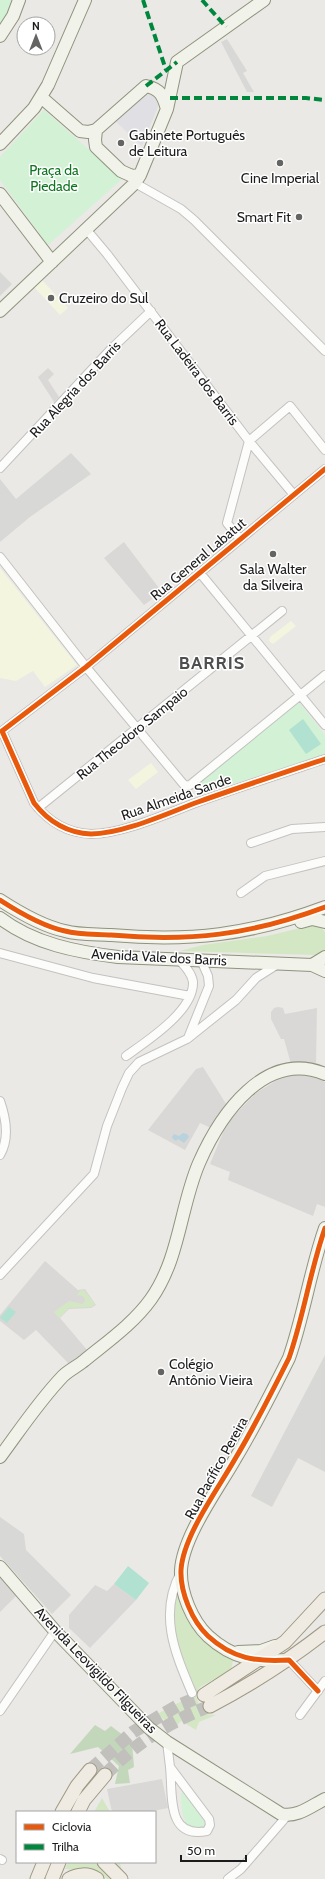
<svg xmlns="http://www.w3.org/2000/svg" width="325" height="1879" viewBox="0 0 325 1879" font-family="Cabin,sans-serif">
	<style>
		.residential { fill: #d9d8d6 }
		.education { fill: #f3f5df }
		.religious { fill: #d8d8d6 }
		.grass { fill: #d4e7c4 }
		.forest { fill: #c3d8bb }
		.park { fill: #d2f1d5 }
		.pitch { fill: #b1e1d1 }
		.plaza { fill: #e0dfe4 }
		.water { fill: #b8d3dd }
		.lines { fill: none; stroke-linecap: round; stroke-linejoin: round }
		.primary-tunnel { stroke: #c1c0bd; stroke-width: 13; stroke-dasharray: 13 6; stroke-linecap: butt }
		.street-casing { stroke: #c3c2c1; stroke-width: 10 }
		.secondary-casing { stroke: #90937e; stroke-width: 14 }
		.primary-casing { stroke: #9f9883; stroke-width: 15 }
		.street { stroke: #fcfcfb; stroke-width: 8 }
		.secondary { stroke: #f1f2e9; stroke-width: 12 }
		.primary { stroke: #efebe3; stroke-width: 13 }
		.quiet { stroke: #00873e; stroke-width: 4; stroke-dasharray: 8 4; stroke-linecap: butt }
		.cycleway-casing { stroke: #fff; stroke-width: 8 }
		.cycleway { stroke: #e8590c; stroke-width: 5 }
		.poi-dot { fill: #646462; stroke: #fff; stroke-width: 1.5 }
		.labels { text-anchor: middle; stroke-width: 3; stroke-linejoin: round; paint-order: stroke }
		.poi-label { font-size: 14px; fill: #1c1c1c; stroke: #fff; text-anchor: start }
		.park-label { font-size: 14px; fill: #0f7520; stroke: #fff }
		.street-label { font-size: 14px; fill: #1c1c1c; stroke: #fff }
		.district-label { font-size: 18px; font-weight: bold; letter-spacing: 1px; fill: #4f4f4f; stroke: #fff }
	</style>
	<rect width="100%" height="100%" fill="#eae9e5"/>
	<path class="residential" d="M48,368L54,374L48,380L59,397L54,402L38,377Z
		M124,542L162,592L144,605L104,558Z
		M278,1007L283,1008L285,1014L317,1008L316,1063L291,1064L284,1039H281L271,1019V1012L274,1008Z
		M203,1067L228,1107L213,1129L200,1123L185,1150L148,1130L196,1069Z
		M296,1074L314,1075L325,1082V1207L317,1204L313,1216L228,1180L230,1172L210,1164L227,1123L256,1093L282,1077Z
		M45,1261L78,1290L85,1289L96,1305L91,1308L69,1309L60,1318L88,1351L70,1365L36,1330L24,1340L0,1321V1315Z
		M0,1574L17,1595L0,1612Z
		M114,1584L136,1600L90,1648L69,1628V1615L95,1585L107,1591Z
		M162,1779L168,1808L147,1812H112L107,1789Z"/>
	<path class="education" d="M42,280L68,308L60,315L34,287Z
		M0,568L77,665L45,687L33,671L16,681L0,678Z
		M291,621L296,626L273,644L269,641L270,637Z
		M151,763L158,772L136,789L128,780Z"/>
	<path class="religious" d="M227,39L247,71L243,73L254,92H247L221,42Z
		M0,272L12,284L0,296Z
		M71,453L91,474L30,517L0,542V479L16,499Z
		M63,1341L76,1354L70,1358L58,1346Z
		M325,1355V1472L298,1458L272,1507L251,1496Z
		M0,1517L24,1534L26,1550L71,1595L52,1614L0,1556Z"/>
	<path class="grass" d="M313,925L320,926L325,932V950L315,955L180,951L203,945L267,936Z
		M84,1290L95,1304L91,1307L69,1308L59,1318L54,1312L69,1301L83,1304L85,1300L83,1296L77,1295L80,1291Z
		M178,1583C185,1611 183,1625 208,1642C217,1649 226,1653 233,1661L231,1670L200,1687L195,1695L204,1714L216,1715L199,1722L196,1730L181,1721L175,1728L157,1714L188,1698L194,1692C184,1668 169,1635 173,1608C174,1599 177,1591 178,1583Z
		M102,1798L110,1812H94Z
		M68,1862H120L123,1879H107L98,1871L65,1869Z"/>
	<path class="forest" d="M95,1725L105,1731L111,1726L132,1742L134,1767L128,1770L130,1783L115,1784L119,1766L98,1747L70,1754Z"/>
	<path class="park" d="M0,0H14L11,13L0,28Z
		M44,110L122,179L48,245L0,180V157Z
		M297,700L325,735V755L206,792L195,785Z
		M184,1792L207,1824V1827L194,1830C180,1821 182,1808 181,1793Z"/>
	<path class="pitch" d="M303,719L321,744L306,754L289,730Z
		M9,1307L16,1312L7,1323L0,1318Z
		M128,1566L149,1583L136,1600L114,1584Z"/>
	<path class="plaza" d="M146,93H153L158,98L159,104L142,146L113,119Z"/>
	<path class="water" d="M183,1133L187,1134L189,1137L184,1143L178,1139L176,1141L173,1139L172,1137L174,1134L179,1136Z"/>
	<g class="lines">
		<path class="primary-tunnel" d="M90,1770L133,1732L177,1706L204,1695
			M105,1775C137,1742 167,1723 210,1706"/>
		<defs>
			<path id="street" d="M135,183L181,209L194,220L325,351
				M86,229L107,254L249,441L294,495
				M0,468L111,349L151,311
				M325,469L86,667L2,731L34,803C48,821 67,833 91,834C123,834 168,813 198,802C240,787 283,773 325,759
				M240,539L227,523L249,441L290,406L325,450
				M0,557L86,667L185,786L190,785L325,675
				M200,573L325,725
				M38,808L282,611
				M251,843L292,829L325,827
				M241,893L265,876L325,861
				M0,953L93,978L190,996
				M188,1038L209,986L208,976L201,960
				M126,1056C147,1041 194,1011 193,982C192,973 184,965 178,959
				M0,1101C6,1118 10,1138 0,1155
				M0,1275L94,1174L107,1126L122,1088L129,1073L139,1062L187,1039L236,1000L256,978L278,964
				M181,1572C158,1614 175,1653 192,1693
				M289,1660L318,1691
				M0,1711L55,1631
				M300,1715L325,1681
				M167,1742L170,1767
				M170,1767L209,1819L210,1825L207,1831C166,1839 173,1795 170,1767Z
				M0,1859L2,1860
				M228,1879L241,1869L287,1816"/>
			<path id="secondary" d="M0,36L13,16L19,0
				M41,97L80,131L88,132L96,130L146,86C160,89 163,95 167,109
				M96,130L95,140L96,147L121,171L132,176L140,175
				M0,144L34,108L48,85L85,0
				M0,194L52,262
				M0,311L135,183L140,175L167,109L177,62L264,0
				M0,900C20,913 42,926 65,931C79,935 96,934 111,935C190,942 250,935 325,907
				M0,918C34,944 77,952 118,957L312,965L325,971
				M301,922L312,919L325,922
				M312,965L325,957
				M0,1457C20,1430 39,1401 63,1376C69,1370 78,1366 85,1360C107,1342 134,1323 151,1299C180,1258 180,1207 199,1163C220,1115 265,1049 325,1074
				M0,1567L55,1631L149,1728L167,1742L281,1814C297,1818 311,1806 325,1799
				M238,1652L261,1651L275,1646
				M289,1660C256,1662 233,1659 208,1636C192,1621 180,1592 181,1570C183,1536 218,1489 235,1459C255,1426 272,1392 289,1358C304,1315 310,1271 325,1228"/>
			<path id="primary" d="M204,1695L285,1642L325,1599
				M210,1706C252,1684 288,1661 325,1632
				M62,1812L77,1786L90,1770
				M78,1812L84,1800L105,1775
				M104,1862L121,1879
				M37,1879L44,1862
				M52,1879L59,1862
				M69,1879C77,1874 88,1873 97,1879"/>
		</defs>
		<use href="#street" class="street-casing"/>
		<use href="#secondary" class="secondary-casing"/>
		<use href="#primary" class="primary-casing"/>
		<use href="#street" class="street"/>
		<use href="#secondary" class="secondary"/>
		<use href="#primary" class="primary"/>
		<path class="quiet" d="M143,0L166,70
			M202,0L226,27
			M146,86L177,62
			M170,98H306L325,100"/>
		<defs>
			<path id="cycleway" d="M325,469L86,667L2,731L34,803C48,821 67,833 91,834C123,834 168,813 198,802C240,787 283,773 325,759
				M0,900C20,913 42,926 65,931C79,935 96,934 111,935C190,942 250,935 325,907
				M318,1691L289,1660C256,1662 233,1659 208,1636C192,1621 180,1592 181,1570C183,1536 218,1489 235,1459C255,1426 272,1392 289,1358C304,1315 310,1271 325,1228"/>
		</defs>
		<use href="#cycleway" class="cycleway-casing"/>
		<use href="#cycleway" class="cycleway"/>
	</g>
	<g class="poi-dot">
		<circle cx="121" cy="143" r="4"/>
		<circle cx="280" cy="163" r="4"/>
		<circle cx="299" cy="217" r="4"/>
		<circle cx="51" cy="298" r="4"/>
		<circle cx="273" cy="554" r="4"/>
		<circle cx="161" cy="1372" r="4"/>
	</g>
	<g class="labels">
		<g class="poi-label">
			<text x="129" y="140">Gabinete Português<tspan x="129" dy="16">de Leitura</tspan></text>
			<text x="280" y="183" text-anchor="middle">Cine Imperial</text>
			<text x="291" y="222" text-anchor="end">Smart Fit</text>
			<text x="59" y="303">Cruzeiro do Sul</text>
			<text x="273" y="574" text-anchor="middle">Sala Walter<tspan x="273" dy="16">da Silveira</tspan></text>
			<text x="169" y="1369">Colégio<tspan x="169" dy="16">Antônio Vieira</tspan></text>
		</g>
		<g class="park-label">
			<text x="54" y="175">Praça da<tspan x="54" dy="16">Piedade</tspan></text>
		</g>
		<g class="street-label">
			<text transform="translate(197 372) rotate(53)" y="5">Rua Ladeira dos Barris</text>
			<text transform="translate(75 389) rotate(-47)" y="5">Rua Alegria dos Barris</text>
			<text transform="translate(198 559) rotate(-40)" y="5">Rua General Labatut</text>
			<text transform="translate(132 733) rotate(-39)" y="5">Rua Theodoro Sampaio</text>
			<text transform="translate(176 797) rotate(-19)" y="5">Rua Almeida Sande</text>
			<text transform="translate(159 957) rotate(3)" y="5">Avenida Vale dos Barris</text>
			<text transform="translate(216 1468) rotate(-61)" y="5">Rua Pacífico Pereira</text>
			<text transform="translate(96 1670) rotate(46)" y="5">Avenida Leovigildo Filgueiras</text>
		</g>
		<g class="district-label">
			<text x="212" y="669">BARRIS</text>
		</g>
	</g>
	<rect x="16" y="1811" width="140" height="52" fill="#ffffff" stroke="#a4a4a4"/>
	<rect x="24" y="1824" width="20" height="6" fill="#e8590c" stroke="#a4a4a4"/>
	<text x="52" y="1831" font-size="12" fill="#1c1c1c">Ciclovia</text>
	<rect x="24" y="1844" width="20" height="6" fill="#00873e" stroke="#a4a4a4"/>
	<text x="52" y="1851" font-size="12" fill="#1c1c1c">Trilha</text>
	<g transform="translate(36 36)"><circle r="19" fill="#ffffff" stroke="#a4a4a4"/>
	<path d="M0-3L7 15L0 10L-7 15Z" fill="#646462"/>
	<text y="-6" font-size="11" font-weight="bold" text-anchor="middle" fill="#1c1c1c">N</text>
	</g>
	<path d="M181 1855v6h65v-6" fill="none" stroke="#1c1c1c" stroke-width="2"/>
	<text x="187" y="1855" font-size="12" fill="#1c1c1c" stroke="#ffffff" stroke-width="3" paint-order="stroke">50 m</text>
</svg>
